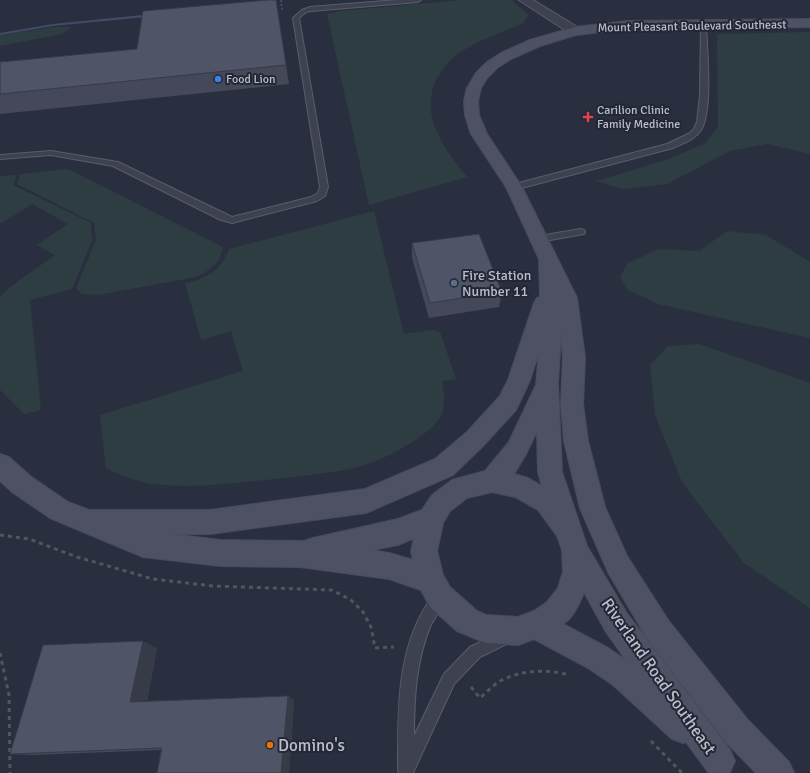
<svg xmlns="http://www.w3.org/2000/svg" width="810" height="773" viewBox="0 0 810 773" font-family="Signika,sans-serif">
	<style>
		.green { fill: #2d3d42 }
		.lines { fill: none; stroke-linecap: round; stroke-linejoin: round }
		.stream { fill: #424b67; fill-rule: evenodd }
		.service-casing { stroke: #595d6b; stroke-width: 2 }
		.tertiary-casing { stroke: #595d6b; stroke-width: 2 }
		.secondary-casing { stroke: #484b5a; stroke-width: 2 }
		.path-far1 { stroke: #4b585e; stroke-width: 1.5; stroke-dasharray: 2 2; stroke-linecap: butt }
		.path { stroke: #4b585e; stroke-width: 3; stroke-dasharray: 4 4; stroke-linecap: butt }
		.service { fill: #3e4250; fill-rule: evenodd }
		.tertiary { fill: #3e4250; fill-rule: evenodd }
		.secondary { fill: #4d5163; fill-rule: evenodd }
		.wall { fill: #444859 }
		.shaded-wall { fill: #373b48 }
		.building { fill: #4f5467; stroke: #373b48 }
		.shop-dot { fill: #3f7fe0; stroke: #232736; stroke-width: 1.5 }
		.health-dot { fill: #e0444e; stroke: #232736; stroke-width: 1.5 }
		.service-dot { fill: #5c6f8a; stroke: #232736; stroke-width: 1.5 }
		.food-dot { fill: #e8710a; stroke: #232736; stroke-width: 1.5 }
		.labels { text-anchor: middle; stroke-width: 4; stroke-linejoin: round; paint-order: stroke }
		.far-street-label { font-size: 12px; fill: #bbbeca; stroke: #232736 }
		.far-poi-label { font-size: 12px; fill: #bbbeca; stroke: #232736; text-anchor: start }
		.poi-label { font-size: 14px; fill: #bbbeca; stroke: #232736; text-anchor: start }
		.near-street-label { font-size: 17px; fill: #bbbeca; stroke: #232736 }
		.near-poi-label { font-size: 17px; fill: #bbbeca; stroke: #232736; text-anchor: start }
	</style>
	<rect width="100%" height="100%" fill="#2a2f40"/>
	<path class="green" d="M462,0H511L528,14L526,19L523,23C503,32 482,39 464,50C454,55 446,64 440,73C416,112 443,147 467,177L369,205L327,14L340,11Z
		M54,27H72L62,34L0,46V35Z
		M810,32V154L767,144L730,151L667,184L623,189L596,181L666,160L706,143L718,127L717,34Z
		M68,169L223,247C221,263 209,271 196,277L98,295L82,294L76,288L96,240L94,223L17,184L20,174Z
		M17,175L13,185L91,223L92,241L72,289L30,300L41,410L24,414L0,390V297L10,287L55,255L37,245L68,224L32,204L2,223L0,222V176Z
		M374,211L404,334L432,330L440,332L456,379L442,381C444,392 446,407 440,417C430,436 382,461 361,466C335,473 309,475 283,478C239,483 196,489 152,484C137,482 121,474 106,469L100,415L243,371L231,331L201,340L185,283C205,280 223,269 229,249Z
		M727,231L766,235L810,262V338L658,304L628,290L620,277L628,263L659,249L699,251Z
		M699,344L810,383V608L744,563L682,482L655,415L650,365L668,346Z"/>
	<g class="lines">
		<path class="stream" d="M153,14H155V16L53,26L0,35V33L53,24Z"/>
		<defs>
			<path id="service" d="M397,0H421L418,2L311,11L306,12L299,18L328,187L325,196L317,201L232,223L221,220L113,166L51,155L0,159V155L51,151L118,162L232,217L311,197L318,193L320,187L293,18L302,10L310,7Z
				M701,24L706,25C707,49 713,111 701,130C695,140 683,143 673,148L514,190L511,189L510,187L511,185L667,144L690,133L694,129L697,122L700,95Z
				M581,229L584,230L585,232L584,234L539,242L534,239L539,236Z
				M440,590L445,592L447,597C443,608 435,616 430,627C416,661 414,699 414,736L444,674L470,647L506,630L511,632L513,637L511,642L480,657L454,684L413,773H399L398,770C398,715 396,654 426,606C430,600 433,593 440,590Z"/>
			<path id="tertiary" d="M519,0H533L579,28L581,31L579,34H571Z"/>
			<path id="secondary" d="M810,19V27L628,29L576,35L540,46L511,59L497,68L487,78L481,88L478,101L479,115L487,134L522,187L577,298L585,358L583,404L588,441L605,507L627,556L668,620L748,720L789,762L794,773H756L726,742L648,640L609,574L580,508L564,441L561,404L563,358L561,332L558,384L562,472L587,546L626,612L730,750L735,761L730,772L728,773L708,772L686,742L683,743L672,739L613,685L588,668L534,639L518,645L486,643L457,631L430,607L421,590L389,579L300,567L220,566L143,557L50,518L12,492L0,481V454L9,457L30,476L68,502L89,510H210L365,489L435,459L467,432L500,396L508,380L534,303L537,298L540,297L539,259L506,187L471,134L465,115L464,101L467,88L476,73L487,62L501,53L530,40L575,27L628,21ZM539,352L536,385L509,442L485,471L452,480L432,495L422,510L398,519L313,538L304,541L220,540L171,534H210L366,513L453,475L483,446L516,410L530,380ZM537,431L538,472L542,486L528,478L514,474L525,456ZM492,492L515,497L538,510L557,536L562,550L563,572L558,588L547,602L534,611L518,617L486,615L477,611L450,587L443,575L437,551L443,523L450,511L467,498ZM414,538L411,551L413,560L389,553L372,550L398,545ZM584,592L606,632L626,660L608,648L563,624C573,618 580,603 584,592Z"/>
		</defs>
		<use href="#service" class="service-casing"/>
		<use href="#tertiary" class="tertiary-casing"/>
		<use href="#secondary" class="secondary-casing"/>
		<path class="path-far1" d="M281,0L282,11"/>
		<path class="path" d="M0,535L29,539L77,557L153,579L213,586L332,590L351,600L363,612L371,627L375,648L394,647
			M0,653L9,695L10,773
			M471,687L480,698C487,692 494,684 502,680C522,670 548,669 569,675
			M651,741L682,773"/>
		<use href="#service" class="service"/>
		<use href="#tertiary" class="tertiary"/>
		<use href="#secondary" class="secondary"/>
	</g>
	<path class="wall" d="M276,0L289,84L0,114V62L137,49Z
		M412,243L502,292L499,307L429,318L412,258Z
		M157,648L147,701L288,696L294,700L289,773H157L161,750L33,755L10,754Z"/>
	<path class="shaded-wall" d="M143,641L157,648L146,705L130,702Z
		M288,696L294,700L289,773H281Z"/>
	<path class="building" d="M268,0H276L286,65L0,94V62L137,49L143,11Z
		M479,234L502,292L430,303L412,243Z
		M143,641L130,702L288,696L281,773H157L162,748L10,754L43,645Z"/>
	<circle class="shop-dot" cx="218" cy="79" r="4"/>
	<path class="health-dot" d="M586 111h4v4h4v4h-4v4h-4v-4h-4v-4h4z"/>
	<circle class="service-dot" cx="454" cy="283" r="4"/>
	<circle class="food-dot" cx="270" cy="745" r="4"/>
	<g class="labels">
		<g class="far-street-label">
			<text transform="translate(692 26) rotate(-1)" y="4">Mount Pleasant Boulevard Southeast</text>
		</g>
		<g class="far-poi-label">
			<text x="226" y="83">Food Lion</text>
			<text x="597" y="114">Carilion Clinic<tspan x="597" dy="14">Family Medicine</tspan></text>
		</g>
		<g class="poi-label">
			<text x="462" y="280">Fire Station<tspan x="462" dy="16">Number 11</tspan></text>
		</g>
		<g class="near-street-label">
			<text transform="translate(659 676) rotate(55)" y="6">Riverland Road Southeast</text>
		</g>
		<g class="near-poi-label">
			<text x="278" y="751">Domino's</text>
		</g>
	</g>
</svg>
